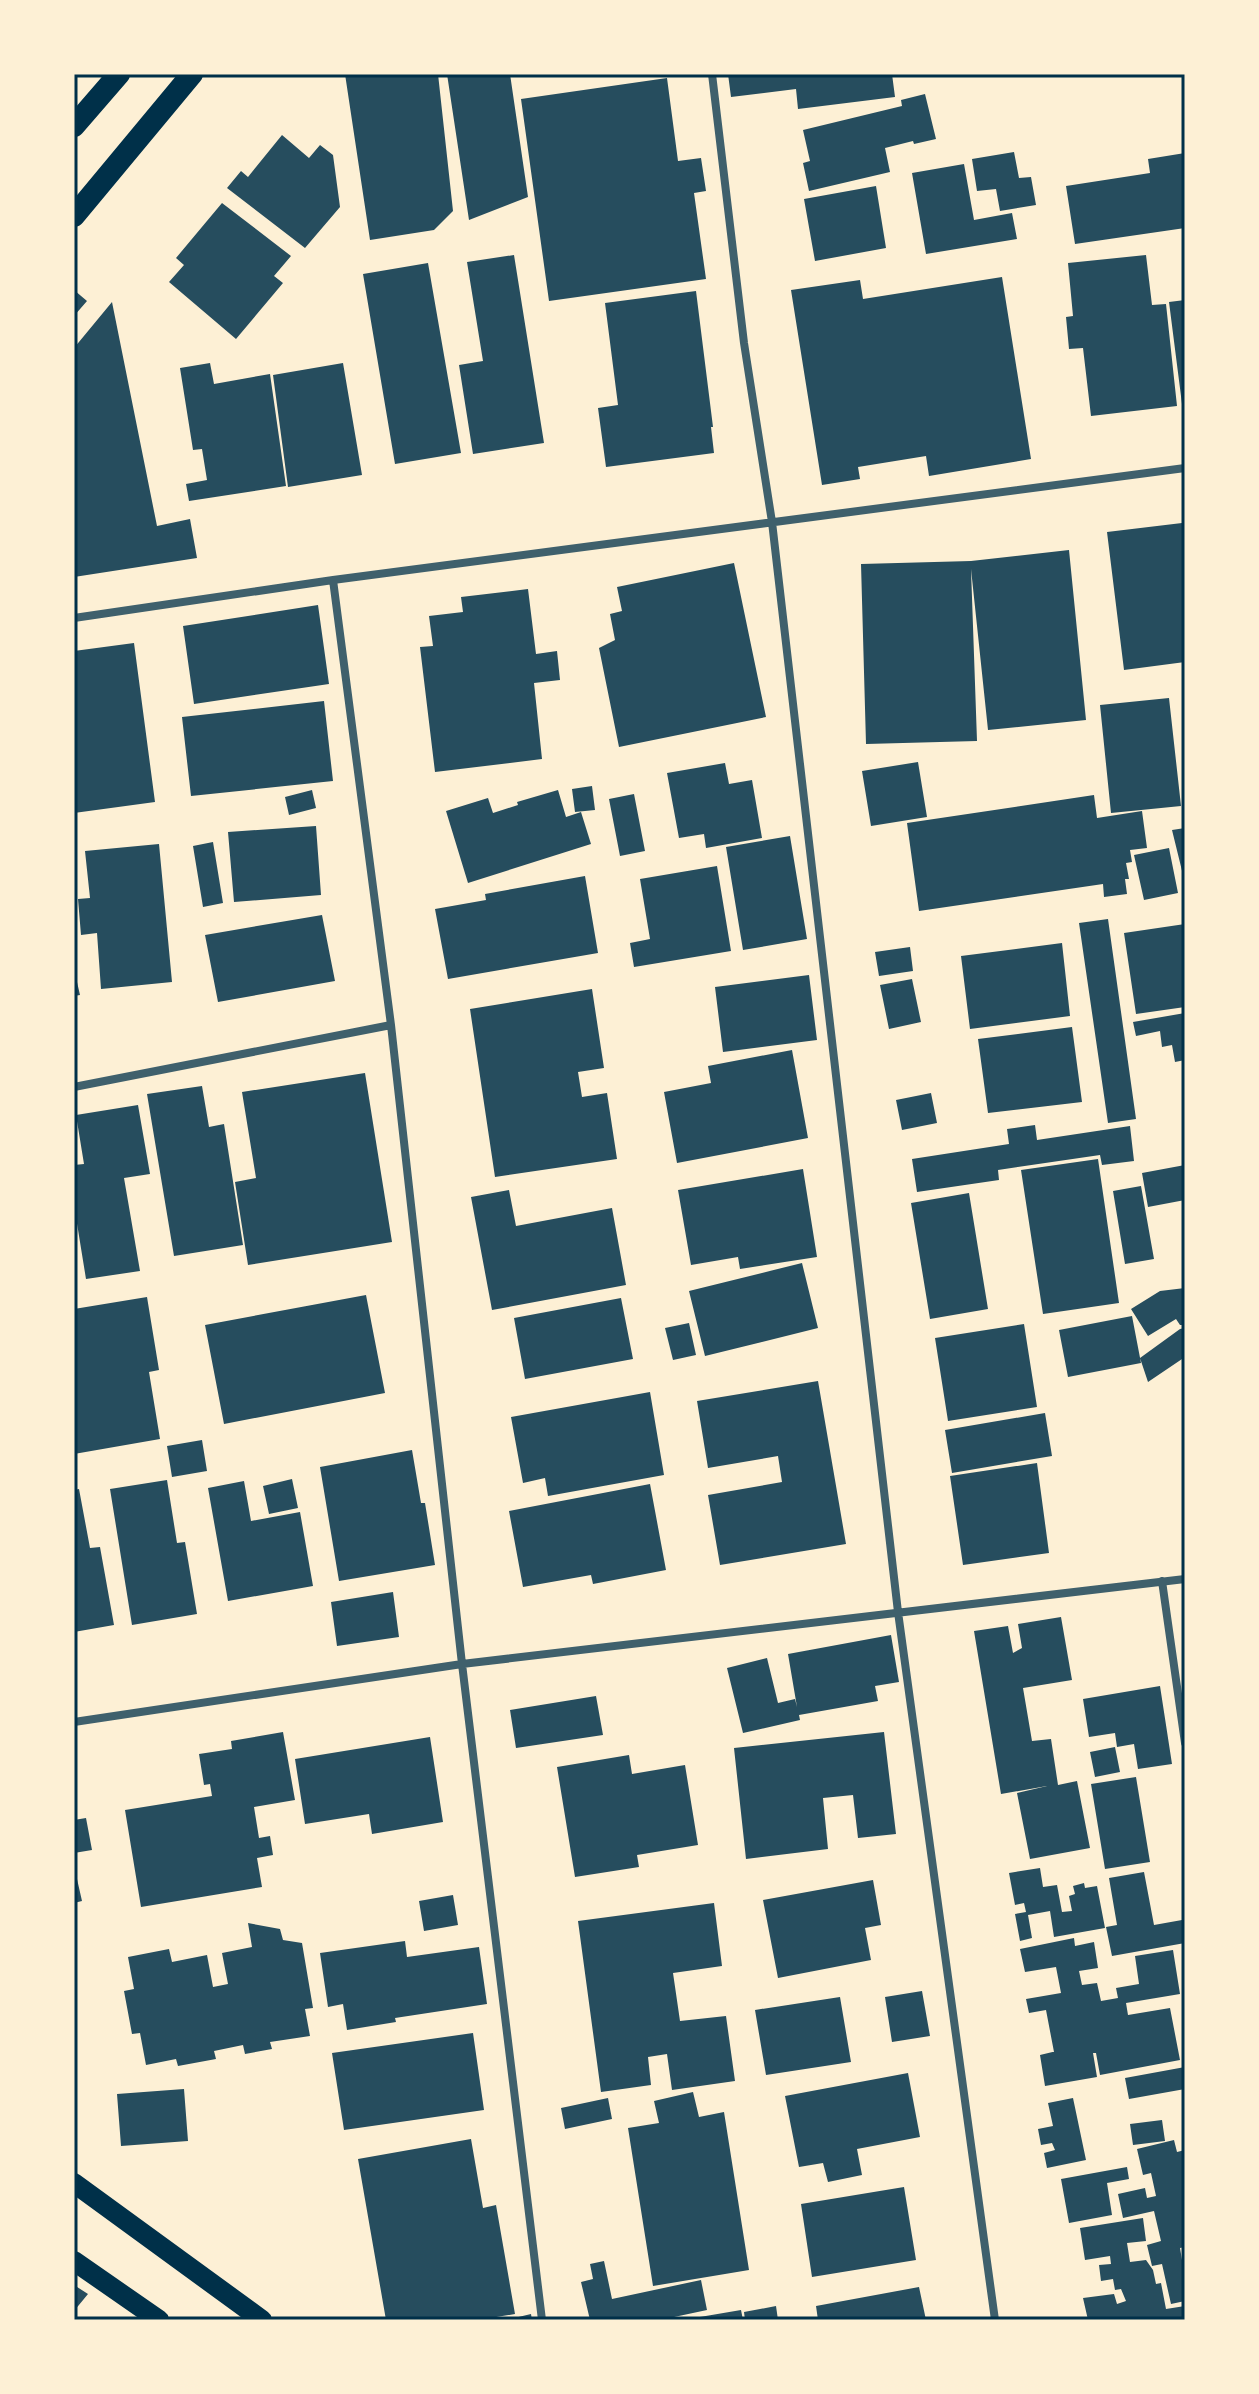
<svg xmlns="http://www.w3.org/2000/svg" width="1259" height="2394" viewBox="0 0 1259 2394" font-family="'Public Sans',sans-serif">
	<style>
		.building { fill: #264d5e }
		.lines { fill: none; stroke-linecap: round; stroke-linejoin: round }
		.minor { stroke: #3f606c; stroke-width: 8 }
		.primary { stroke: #003049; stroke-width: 20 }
		.trunk { stroke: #003049; stroke-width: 22 }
		.neatline { fill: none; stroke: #003049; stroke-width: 3 }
	</style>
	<rect width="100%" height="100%" fill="#fdf0d5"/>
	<path class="building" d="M345,74H438L453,211L434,230L370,240Z
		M447,74H510L528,197L469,220Z
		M728,74H892L895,97L798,109L796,89L731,97Z
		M667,78L678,161L701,158L706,191L694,193L706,279L549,301L521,99Z
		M925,94L936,139L914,144L913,141L885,148L890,172L809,191L803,163L810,161L803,130L902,106L901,100Z
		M282,135L309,158L320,145L333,155L340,207L305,248L227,188L241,171L248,177Z
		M1014,152L1019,178L1031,177L1036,205L1000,211L996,189L977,191L972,159Z
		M1185,153V228L1075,244L1066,186L1150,173L1148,159Z
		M964,164L974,220L1012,213L1017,239L926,254L912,173Z
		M876,186L886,248L815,261L804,199Z
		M222,203L291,256L274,276L283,283L236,339L169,282L184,265L176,258Z
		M514,255L544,443L473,454L459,365L483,361L467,262Z
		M1146,255L1152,305L1166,304L1177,406L1091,416L1083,348L1069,349L1066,317L1073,316L1068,263Z
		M428,263L461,453L395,464L363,274Z
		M1002,277L1031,459L929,476L926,456L858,467L860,479L822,485L791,290L860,280L863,299Z
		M74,290L87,301L74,316Z
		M696,291L713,427H711L714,453L606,467L598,408L618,405L605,303Z
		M1185,300V403L1182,404L1169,302Z
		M112,302L157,526L190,519L197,558L74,577V348Z
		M210,363L214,384L270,374L286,486L189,501L186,484L207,480L202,449L193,450L180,368Z
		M343,363L362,475L288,487L273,375Z
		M1182,523L1185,546V662L1124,670L1107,532Z
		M1069,550L1086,720L988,730L971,569L977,741L866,744L861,564L971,561Z
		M734,563L766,717L619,747L599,648L615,640L610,614L622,611L617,587Z
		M528,589L536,654L557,651L560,680L534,683L542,759L435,772L420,647L433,646L429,616L463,612L461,597Z
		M318,605L329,684L194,704L183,626Z
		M134,643L155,802L74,813V675L76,674L74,651Z
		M1169,698L1181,806L1111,813L1100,705Z
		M324,701L333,781L191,796L182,717Z
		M918,762L927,817L871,826L862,771Z
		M725,763L729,784L752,780L762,838L706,848L704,834L679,838L667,773Z
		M592,786L595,810L575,812L572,789Z
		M312,790L316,808L289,815L285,797Z
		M558,790L566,817L581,812L591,844L468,883L446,811L488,798L493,813L518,805L517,802Z
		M634,794L645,851L620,856L609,799Z
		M1094,795L1097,818L1142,811L1147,848L1130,850L1132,862L1126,863L1129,879H1125L1127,894L1104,897L1103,884L919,911L907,823Z
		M316,826L321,895L234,902L228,832Z
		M1185,828V879H1184L1172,830Z
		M790,836L807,939L743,950L726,847Z
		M213,842L223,903L203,907L193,846Z
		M159,844L172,982L101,989L97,933L81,935L78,899L90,898L85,851Z
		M1169,848L1178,893L1144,900L1134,855Z
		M717,866L731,951L634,967L630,943L650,939L640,879Z
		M585,876L598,953L448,979L435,909L486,900L485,894Z
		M322,915L335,981L218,1002L205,935Z
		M1108,919L1136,1119L1108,1123L1079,923Z
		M1185,924V1007L1136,1014L1124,933Z
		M1062,943L1070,1016L970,1029L961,956Z
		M910,947L913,971L879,976L875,952Z
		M74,969L80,995L74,996Z
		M809,975L817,1040L723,1052L715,987Z
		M912,979L921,1022L889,1029L880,985Z
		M592,989L604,1068L578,1072L582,1097L607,1093L617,1159L495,1177L470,1009Z
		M1185,1013V1060L1175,1062L1172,1045L1162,1047L1160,1031L1136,1036L1133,1022Z
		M1072,1027L1082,1102L988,1113L978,1039Z
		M792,1050L808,1138L677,1163L664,1092L711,1083L708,1066Z
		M365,1073L392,1242L248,1265L235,1182L256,1178L242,1092Z
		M202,1086L209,1127L224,1124L243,1245L174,1256L147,1094Z
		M931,1093L937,1123L902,1130L896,1100Z
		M138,1105L150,1174L124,1178L140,1271L86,1279L74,1205V1165L84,1164L76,1115Z
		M1035,1125L1037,1140L1130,1126L1134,1161L1102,1165L1100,1155L998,1170L999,1180L917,1192L912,1159L1009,1144L1007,1129Z
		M1098,1159L1119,1303L1043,1314L1021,1170Z
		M1185,1165V1200L1148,1207L1142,1173Z
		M803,1169L817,1257L740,1269L738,1257L691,1265L678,1190Z
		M1141,1186L1154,1259L1125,1264L1113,1191Z
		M509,1190L516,1226L612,1208L626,1285L492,1310L471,1197Z
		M969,1193L988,1309L930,1319L911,1203Z
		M802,1263L818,1328L705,1356L689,1291Z
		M1185,1288V1325H1180L1176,1319L1148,1336L1131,1309L1160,1291Z
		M366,1295L385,1393L224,1424L205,1325Z
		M147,1297L159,1370L149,1372L160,1439L74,1454V1309Z
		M621,1298L633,1359L525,1379L514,1318Z
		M1132,1316L1141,1363L1068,1377L1059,1330Z
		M689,1323L696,1355L673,1360L665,1328Z
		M1024,1324L1037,1407L948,1421L935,1338Z
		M1185,1328V1357L1148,1382L1140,1358L1180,1329Z
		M818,1381L846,1544L720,1565L708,1495L782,1482L778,1456L708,1468L697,1401Z
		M650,1392L664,1475L548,1496L545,1478L523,1483L511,1417Z
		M1045,1413L1052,1456L952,1473L945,1430Z
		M202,1440L207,1471L172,1477L167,1446Z
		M412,1450L421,1503H425L435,1565L339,1581L320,1467Z
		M1037,1463L1049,1553L963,1565L950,1476Z
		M292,1479L298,1508L269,1514L263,1486Z
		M167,1480L177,1543L185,1542L197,1614L132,1625L110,1489Z
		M244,1481L251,1521L300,1512L313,1586L228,1601L208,1488Z
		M650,1484L666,1570L593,1584L591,1575L523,1587L509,1511Z
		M79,1489L90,1548L100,1547L114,1625L74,1632V1490Z
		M393,1592L399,1637L337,1646L331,1602Z
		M1061,1617L1072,1680L1023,1688L1032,1741L1051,1739L1058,1785L1077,1781L1090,1848L1030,1859L1017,1793L1047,1786L1001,1794L974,1631L1008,1626L1013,1653L1022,1648L1018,1624Z
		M891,1635L899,1682L875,1686L878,1701L799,1715L800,1720L743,1733L727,1668L767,1658L778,1703L795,1699L797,1707L788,1654Z
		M1160,1686L1172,1764L1138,1769L1134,1744L1117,1747L1115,1733L1089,1737L1083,1699Z
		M596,1696L603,1735L516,1748L510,1710Z
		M283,1732L295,1800L254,1807L259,1838L270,1836L273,1855L257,1858L262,1887L141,1907L125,1810L212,1796L210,1784L204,1785L199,1754L232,1749L231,1741Z
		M884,1732L896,1834L858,1838L853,1795L823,1798L828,1849L746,1859L734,1748Z
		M430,1737L443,1822L372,1834L369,1814L305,1824L295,1759Z
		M1115,1747L1120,1772L1095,1777L1090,1752Z
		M629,1755L632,1774L685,1765L698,1845L637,1855L639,1867L575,1877L557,1767Z
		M1136,1777L1150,1862L1105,1869L1091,1784Z
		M86,1818L92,1850L74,1853V1820Z
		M1040,1868L1043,1887L1057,1885L1062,1912L1072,1911L1069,1896L1075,1894L1073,1886L1084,1883L1085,1888L1097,1886L1105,1928L1054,1937L1050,1911L1028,1915L1032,1938L1020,1941L1015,1914L1026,1912L1024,1903L1015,1905L1009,1873Z
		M1144,1872L1154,1925L1182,1920L1185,1943L1112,1956L1106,1927L1117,1925L1109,1878Z
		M77,1879L82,1901L74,1903V1880Z
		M873,1880L881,1925L865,1928L871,1960L778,1978L763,1900Z
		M453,1895L458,1925L424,1931L419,1901Z
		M714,1903L722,1966L673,1973L680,2021L726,2016L735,2081L672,2090L667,2054L648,2057L651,2085L601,2092L578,1921Z
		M248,1923L280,1929L283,1940L302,1943L313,2008L305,2009L310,2036L270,2042L272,2049L245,2054L243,2045L214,2051L216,2059L178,2066L176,2059L146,2065L140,2033L132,2034L124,1991L134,1989L128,1957L169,1949L172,1962L207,1955L213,1987L228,1984L222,1953L252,1947Z
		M1074,1938L1075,1946L1094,1942L1098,1968L1079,1971L1082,1985L1097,1983L1101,2001L1118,1998L1116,1988L1139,1984L1135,1956L1173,1950L1180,1994L1126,2003L1128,2015L1170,2008L1180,2060L1100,2075L1096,2053H1093L1097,2077L1045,2086L1040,2055L1065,2049L1054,2052L1046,2010L1029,2013L1026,1999L1061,1993L1056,1967L1025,1972L1020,1949Z
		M405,1941L407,1957L479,1947L487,2004L395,2018L396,2022L347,2030L343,2004L328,2007L320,1953Z
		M922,1991L930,2036L892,2042L885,1997Z
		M840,1997L851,2062L766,2075L755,2010Z
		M473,2033L484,2110L344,2130L332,2053Z
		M1185,2067V2089L1129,2099L1125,2078Z
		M908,2073L920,2137L857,2149L862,2175L828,2182L823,2163L799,2167L785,2096Z
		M184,2089L188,2141L121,2146L117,2094Z
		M693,2092L699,2117L724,2112L749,2270L653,2286L628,2128L659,2123L654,2101Z
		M608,2098L612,2119L565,2129L561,2108Z
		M1073,2098L1086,2160L1047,2168L1044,2153L1055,2150L1052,2143L1041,2145L1038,2129L1053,2126L1048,2103Z
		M1162,2120L1165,2141L1133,2145L1130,2124Z
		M471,2139L483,2208L496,2205L515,2314L478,2320H386L358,2159Z
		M1174,2140L1177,2152L1185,2150V2174L1182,2175L1185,2189V2247L1180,2248L1182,2260H1185V2301L1171,2304L1162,2264L1152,2266L1147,2245L1161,2241L1154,2211L1123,2218L1118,2194L1145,2188L1147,2198L1156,2196L1151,2173L1143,2175L1137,2149Z
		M1127,2167L1129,2179L1107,2183L1112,2215L1069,2223L1061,2179Z
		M904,2187L916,2260L812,2277L801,2204Z
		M1143,2218L1146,2241L1127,2243L1130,2262L1146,2260L1153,2270L1156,2284L1161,2283L1166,2309L1185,2306V2320H1088L1083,2298L1114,2294L1117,2304L1126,2301L1121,2289L1115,2290L1113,2279L1101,2281L1099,2265L1111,2264L1110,2256L1085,2260L1080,2228Z
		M604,2261L612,2299L701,2280L707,2310L660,2320H590L581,2282L593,2279L590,2264Z
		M74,2285L88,2294L74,2311Z
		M919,2287L926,2320H818L816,2306Z
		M776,2306L778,2320H745L744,2312Z
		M741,2310L743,2320H694V2318Z
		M531,2314L532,2320H510V2319Z"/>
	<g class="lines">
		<path class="minor" d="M712,74L744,343L772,522L898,1612L995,2320
			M333,580L391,1025L462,1664L542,2320
			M74,618L333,580L1185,468
			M74,1087L391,1025
			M1162,1581L1185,1743
			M74,1722L462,1664L1185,1579"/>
		<path class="primary" d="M74,2183L262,2320
			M74,2261L159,2320"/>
		<path class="trunk" d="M74,126L119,74
			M74,216L192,74"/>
	</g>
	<rect width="1259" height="2394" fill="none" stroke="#fdf0d5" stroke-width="152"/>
	<rect x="76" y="76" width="1107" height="2242" class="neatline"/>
</svg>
